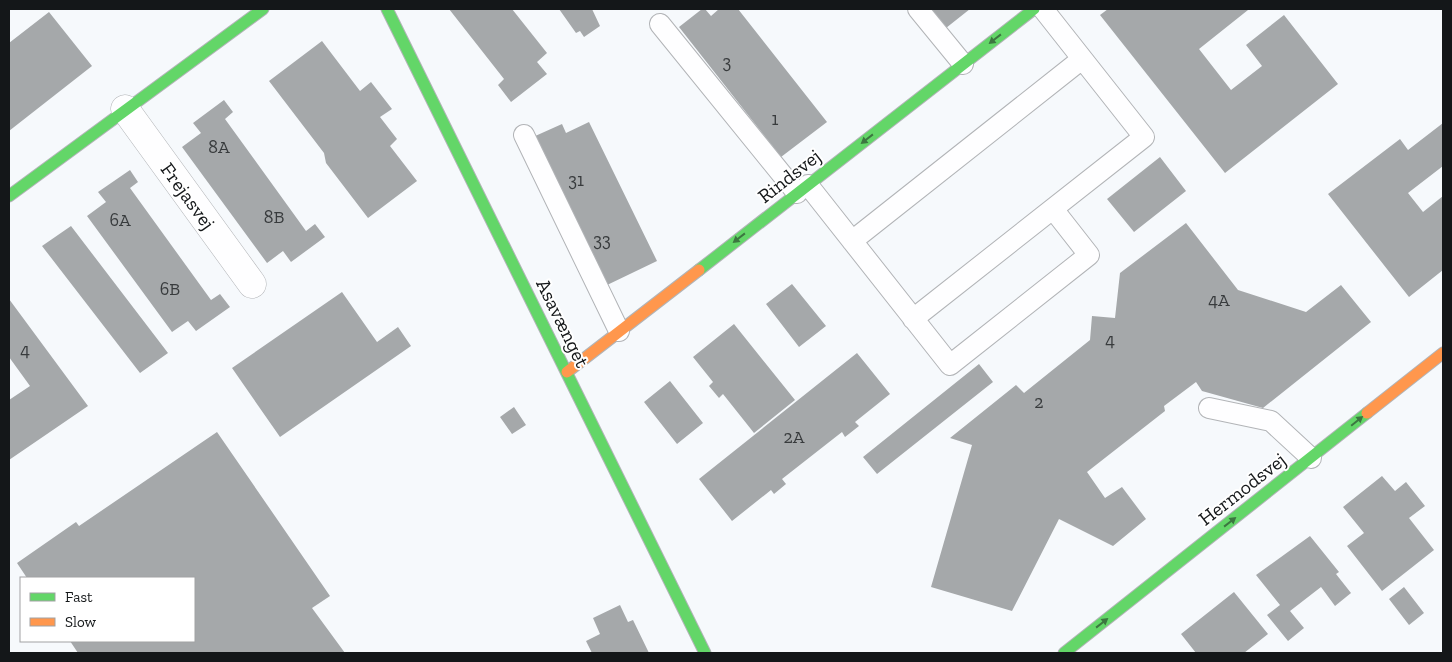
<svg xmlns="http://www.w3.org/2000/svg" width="1452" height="662" viewBox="0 0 1452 662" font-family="'Zilla Slab',serif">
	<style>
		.building { fill: #a5a8aa }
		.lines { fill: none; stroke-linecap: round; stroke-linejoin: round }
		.lane-casing { stroke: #b2b4b7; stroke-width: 22 }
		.street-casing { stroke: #b2b4b7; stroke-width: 29 }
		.fast-casing { stroke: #b2b4b7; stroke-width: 13 }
		.slow-casing { stroke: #b2b4b7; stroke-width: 13 }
		.lane { stroke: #fefeff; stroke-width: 20 }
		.street { stroke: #fefeff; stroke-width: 28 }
		.fast { stroke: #63d668; stroke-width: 11 }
		.slow { stroke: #ff974d; stroke-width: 11 }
		.oneway { fill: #3c7640 }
		.labels { text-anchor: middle; stroke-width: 4; stroke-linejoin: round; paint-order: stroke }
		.number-label { font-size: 18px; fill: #383b3d }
		.street-label { font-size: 20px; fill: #141719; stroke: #fff }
	</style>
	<rect width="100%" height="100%" fill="#f6f9fc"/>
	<path class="building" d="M449,9H512L547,53L537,62L547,74L511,102L498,85L504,79Z
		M559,9H592L600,26L584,37L580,31L576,33Z
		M702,9H705L711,16L719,9H738L827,122L781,157L679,27Z
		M931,9H970L946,28Z
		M1108,9H1247L1248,10L1199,49L1231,90L1262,66L1246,45L1284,15L1338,84L1225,173L1100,15Z
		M49,12L92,66L9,131V43Z
		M322,41L360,91L371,82L392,109L380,117L397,139L390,146L417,181L368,218L326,163L324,153L269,81Z
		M224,100L233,112L225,119L306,231L315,224L325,237L291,262L283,251L267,263L182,147L201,133L193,123Z
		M589,122L657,261L605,286L533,137L562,124L566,133Z
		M1443,123V166L1408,193L1423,212L1443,196V270L1409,297L1328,194L1400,139L1408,150Z
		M1160,157L1186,191L1134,232L1107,199Z
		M130,170L138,182L130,188L211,300L220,294L230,307L196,331L188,321L172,332L87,216L106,202L98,192Z
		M1186,223L1238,290L1306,312L1341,285L1371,322L1263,408L1202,391L1196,382L1164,406L1165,411L1087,472L1105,498L1122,487L1146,519L1113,546L1059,519L1012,611L931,587L972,445L950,438L1016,385L1024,393L1090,340L1092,316L1115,318L1120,273Z
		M71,226L168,353L140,373L42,246Z
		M792,284L826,326L799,347L766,304Z
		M342,292L377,342L398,327L411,346L280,437L232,368Z
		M9,299L88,406L9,460V400L30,386L9,357Z
		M734,324L795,400L754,433L723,394L719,398L709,386L713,382L693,357Z
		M857,353L890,394L855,422L859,426L845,437L842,432L782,479L786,484L774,494L771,490L732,521L699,479Z
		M979,364L993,382L877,474L863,457Z
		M670,381L703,423L677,444L644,402Z
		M514,407L526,425L512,434L500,417Z
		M217,432L330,596L312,608L345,653H78L70,641H194V578H27L17,563L76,522L79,526Z
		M1382,476L1395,491L1406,482L1425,506L1409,518L1434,550L1382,591L1347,546L1364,533L1343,507Z
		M1310,536L1339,572L1336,574L1351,593L1335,606L1321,587L1290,611L1304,628L1288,641L1267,615L1280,605L1256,575Z
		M1404,587L1424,613L1409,625L1389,599Z
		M1234,592L1268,634L1244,653H1196L1181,634Z
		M620,605L628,622L633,620L649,653H592L586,641L600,634L593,618Z"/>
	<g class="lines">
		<defs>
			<path id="lane" d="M918,9L963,64
				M660,24L797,193
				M524,135L619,331
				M808,185L950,365L1089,255L1053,209
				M852,241L1082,59
				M913,319L1144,137L1043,9
				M1209,408L1271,421L1311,458"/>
			<path id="street" d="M125,109L252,284"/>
			<path id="fast" d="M387,9L705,653
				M9,196L263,9
				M699,270L1034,9
				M1064,653L1367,413"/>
			<path id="slow" d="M567,372L699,270
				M1367,413L1443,353"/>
		</defs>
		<use href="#lane" class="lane-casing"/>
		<use href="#street" class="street-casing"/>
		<use href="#fast" class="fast-casing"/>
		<use href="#slow" class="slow-casing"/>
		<use href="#lane" class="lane"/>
		<use href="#street" class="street"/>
		<use href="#fast" class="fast"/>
		<use href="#slow" class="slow"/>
	</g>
	<defs><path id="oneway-solid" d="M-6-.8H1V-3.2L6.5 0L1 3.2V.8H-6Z" transform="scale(1.25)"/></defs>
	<g class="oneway">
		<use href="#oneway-solid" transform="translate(995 39) rotate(142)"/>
		<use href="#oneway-solid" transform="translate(867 139) rotate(142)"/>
		<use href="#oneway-solid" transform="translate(739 238) rotate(142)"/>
		<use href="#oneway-solid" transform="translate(1357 421) rotate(-39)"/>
		<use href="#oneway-solid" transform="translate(1230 522) rotate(-38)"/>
		<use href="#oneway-solid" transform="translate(1102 623) rotate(-38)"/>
	</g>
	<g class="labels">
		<g class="number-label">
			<text x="727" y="68">3</text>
			<text x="775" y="125">1</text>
			<text x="219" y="153">8A</text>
			<text x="576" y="186">31</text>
			<text x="274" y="223">8B</text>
			<text x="120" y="226">6A</text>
			<text x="602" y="246">33</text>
			<text x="170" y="295">6B</text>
			<text x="1219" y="306">4A</text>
			<text x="1110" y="346">4</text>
			<text x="25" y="356">4</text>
			<text x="1039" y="408">2</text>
			<text x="794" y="443">2A</text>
		</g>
		<g class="street-label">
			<text transform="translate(789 176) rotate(-38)" y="7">Rindsvej</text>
			<text transform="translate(188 196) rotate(54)" y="7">Frejasvej</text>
			<text transform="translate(563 323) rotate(64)" y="7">Asavænget</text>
			<text transform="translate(1242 489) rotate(-38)" y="7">Hermodsvej</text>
		</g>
	</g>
	<rect width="1452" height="662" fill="none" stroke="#141719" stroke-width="20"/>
	<rect x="20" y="577" width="175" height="65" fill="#ffffff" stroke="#a1a2a3"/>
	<rect x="30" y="593" width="25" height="8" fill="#63d668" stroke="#a1a2a3"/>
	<text x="65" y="602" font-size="15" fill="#141719">Fast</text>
	<rect x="30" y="618" width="25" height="8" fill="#ff974d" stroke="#a1a2a3"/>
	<text x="65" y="627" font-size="15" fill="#141719">Slow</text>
</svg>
